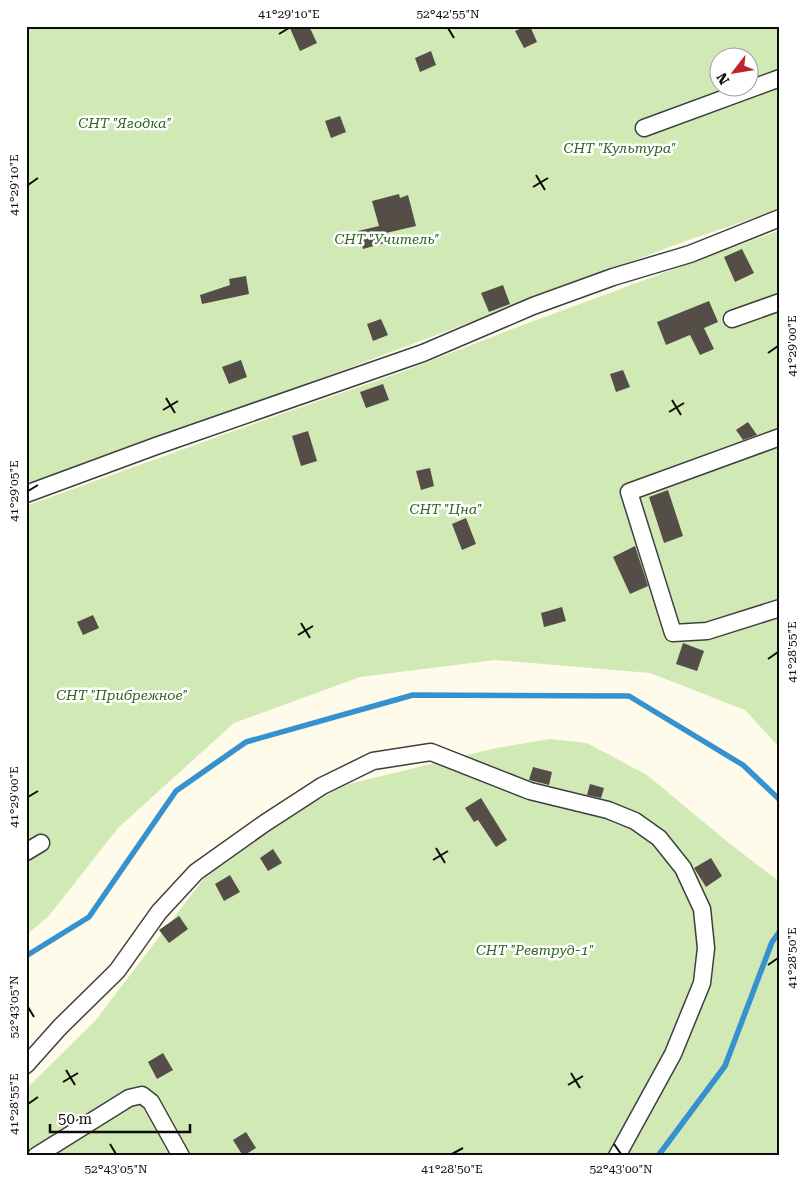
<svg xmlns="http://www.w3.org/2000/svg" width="806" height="1182" viewBox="0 0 806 1182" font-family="'Roboto Serif',serif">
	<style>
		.grass { fill: #d0e9b5; fill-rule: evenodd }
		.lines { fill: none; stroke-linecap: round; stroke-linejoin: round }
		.stream { stroke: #3691cf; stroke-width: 5.5 }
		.building { fill: #554d48 }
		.minor-casing { stroke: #3f3f3f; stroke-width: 19 }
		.minor { stroke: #fff; stroke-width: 16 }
		.ticks { fill: none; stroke: #0c0c0c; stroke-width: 2 }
		.labels { text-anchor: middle; stroke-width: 5; stroke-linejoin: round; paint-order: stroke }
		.park-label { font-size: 14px; font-style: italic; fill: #2b641c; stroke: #fff }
		.neatline { fill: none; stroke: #0c0c0c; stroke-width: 2 }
		.ticks-label { font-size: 12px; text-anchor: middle; fill: #0c0c0c }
	</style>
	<rect width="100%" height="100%" fill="#fffbeb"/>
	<path class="grass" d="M26,26H780V209L683,242L269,398L26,486ZM718,58H748V88H718Z
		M780,230V748L745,710L650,673L495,660L360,677L234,723L118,828L48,917L26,935V506L267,419L399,373L523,325Z
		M550,739L587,743L647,775L730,844L780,882V1156H26V1089L95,1021L205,877L271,826L345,785L496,748Z"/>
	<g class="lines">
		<path class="stream" d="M26,956L89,917L176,791L246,742L413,695L629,696L743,765L780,800
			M658,1156L725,1066L772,942L780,931"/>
	</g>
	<path class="building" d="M289,26H309L317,43L300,51Z
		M526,26H530L537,42L524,48L515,31Z
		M431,51L436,65L420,72L415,58Z
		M340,116L346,132L331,138L325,121Z
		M399,194L400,198L408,195L416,226L386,233L388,242L363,249L358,231L379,226L372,201Z
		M742,249L754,273L735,282L724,257Z
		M246,276L249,294L202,304L200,295L230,285L229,279Z
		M503,285L510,304L489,312L481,293Z
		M709,301L718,322L704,328L714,349L700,355L690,335L666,345L657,322Z
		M381,319L388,335L373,341L367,324Z
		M241,360L247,377L229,384L222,367Z
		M623,370L630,387L616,392L610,374Z
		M383,384L389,400L366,408L360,392Z
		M748,422L757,435L743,440L736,430Z
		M308,431L317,461L301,466L292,436Z
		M430,468L434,486L421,490L416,471Z
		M668,490L683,536L664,543L649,497Z
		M466,518L476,544L462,550L452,524Z
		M635,546L648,586L630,594L613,557Z
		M562,607L566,621L544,627L541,613Z
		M93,615L99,628L83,635L77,622Z
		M683,643L704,651L697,671L676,664Z
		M533,767L552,772L549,785L529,780Z
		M590,784L604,788L601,798L587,795Z
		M481,798L507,840L496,847L478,820L474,822L465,808Z
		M273,849L282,863L268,871L260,858Z
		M711,858L722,876L706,887L694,868Z
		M230,875L240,892L224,901L215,884Z
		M179,916L188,929L169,943L159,930Z
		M163,1053L173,1070L157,1079L148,1062Z
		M246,1132L256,1148L243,1156L233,1140Z"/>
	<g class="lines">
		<defs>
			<path id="minor" d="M644,128L780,78
				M732,319L780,302
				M780,437L629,492L673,633L707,631L780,608
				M26,494L156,446L423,353L533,306L613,277L690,254L780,218
				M26,852L41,843
				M26,1065L60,1027L117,971L159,912L196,872L265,823L322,786L373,761L431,752L530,791L608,810L635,821L659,838L683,868L702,909L706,948L702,983L673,1054L617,1156
				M36,1156L129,1098L142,1095L151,1102L181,1156"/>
		</defs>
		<use href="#minor" class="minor-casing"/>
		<use href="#minor" class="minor"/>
	</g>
	<path class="ticks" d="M448,28L454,38M279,34L289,28M536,175L545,190M28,185L38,178M533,187L548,178M768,353L778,346M166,398L175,413M672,400L681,415M163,410L178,401M669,412L684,403M28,491L38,485M301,623L310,638M298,635L313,626M768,659L778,652M28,797L38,791M436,848L445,863M433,860L448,851M768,965L778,958M28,1007L34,1017M66,1070L75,1085M571,1073L580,1088M63,1082L78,1073M568,1085L583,1076M28,1104L38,1097M110,1144L116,1154M614,1144L621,1154M452,1154L463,1148"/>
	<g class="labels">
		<g class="park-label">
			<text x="125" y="128">СНТ "Ягодка"</text>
			<text x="620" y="153">СНТ "Культура"</text>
			<text x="387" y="244">СНТ "Учитель"</text>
			<text x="446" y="514">СНТ "Цна"</text>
			<text x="122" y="700">СНТ "Прибрежное"</text>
			<text x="535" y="955">СНТ "Ревтруд-1"</text>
		</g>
	</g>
	<rect width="806" height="1182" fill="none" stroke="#ffffff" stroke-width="55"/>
	<g transform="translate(734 72) rotate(239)"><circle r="24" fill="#ffffff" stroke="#9e9e9e"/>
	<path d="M0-4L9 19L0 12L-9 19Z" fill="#be232a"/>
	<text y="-8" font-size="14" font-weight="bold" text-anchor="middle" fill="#0c0c0c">N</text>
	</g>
	<path d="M50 1124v8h140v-8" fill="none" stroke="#0c0c0c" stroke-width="2.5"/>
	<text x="58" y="1124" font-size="15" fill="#0c0c0c" stroke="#ffffff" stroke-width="4" paint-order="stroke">50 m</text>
	<rect x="28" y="28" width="750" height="1126" class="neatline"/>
	<g class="ticks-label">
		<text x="289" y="18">41°29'10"E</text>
		<text x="448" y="18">52°42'55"N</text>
		<text transform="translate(14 185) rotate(-90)" y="4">41°29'10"E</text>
		<text transform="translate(792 346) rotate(-90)" y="4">41°29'00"E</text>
		<text transform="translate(14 491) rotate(-90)" y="4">41°29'05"E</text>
		<text transform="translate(792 652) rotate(-90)" y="4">41°28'55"E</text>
		<text transform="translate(14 797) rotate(-90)" y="4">41°29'00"E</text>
		<text transform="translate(792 958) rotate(-90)" y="4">41°28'50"E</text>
		<text transform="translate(14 1007) rotate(-90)" y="4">52°43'05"N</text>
		<text transform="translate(14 1104) rotate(-90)" y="4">41°28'55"E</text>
		<text x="116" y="1173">52°43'05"N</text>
		<text x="452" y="1173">41°28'50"E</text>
		<text x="621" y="1173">52°43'00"N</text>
	</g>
</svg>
